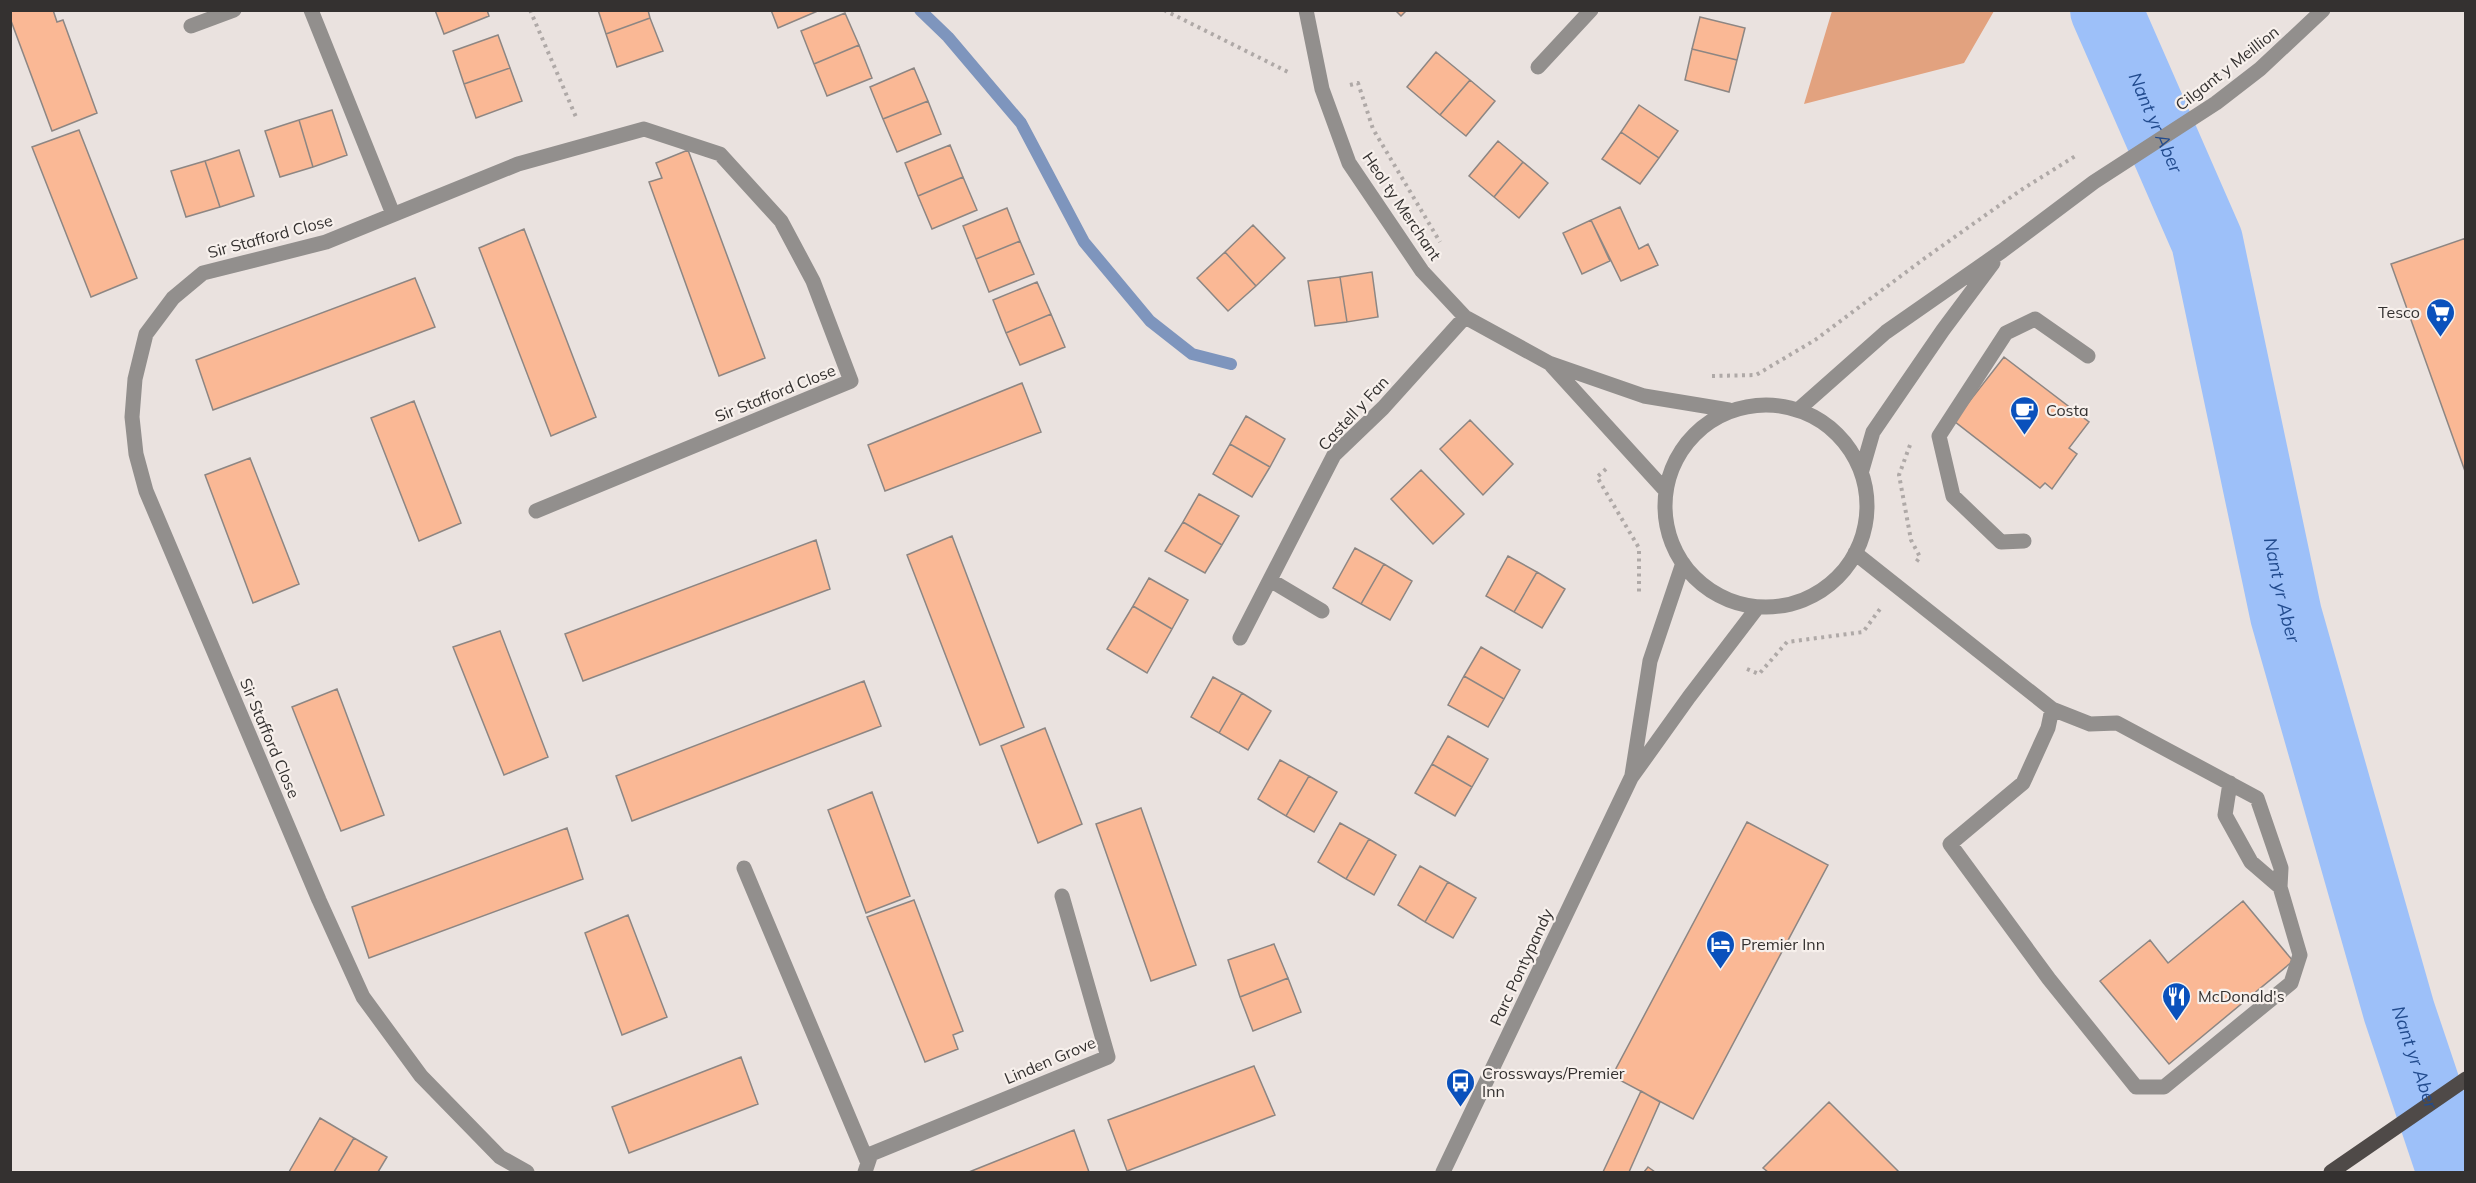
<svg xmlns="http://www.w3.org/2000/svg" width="2476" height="1183" viewBox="0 0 2476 1183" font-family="Mulish,sans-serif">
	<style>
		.forest { fill: #e2a27f }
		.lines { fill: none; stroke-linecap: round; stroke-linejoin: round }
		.stream { stroke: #7e95bd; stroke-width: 12 }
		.river { stroke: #9dc0f9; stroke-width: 72 }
		.building { fill: #fab895; stroke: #8d8683; stroke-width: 1.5 }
		.path { stroke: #afa9a7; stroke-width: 4; stroke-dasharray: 3 4.5; stroke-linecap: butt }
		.minor { stroke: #928f8d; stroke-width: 15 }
		.major { stroke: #4f4a48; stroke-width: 15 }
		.labels { text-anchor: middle; stroke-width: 4.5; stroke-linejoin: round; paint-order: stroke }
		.street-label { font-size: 16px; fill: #343130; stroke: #f7f0ec }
		.poi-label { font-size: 16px; fill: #343130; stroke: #f7f0ec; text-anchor: start }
		.water-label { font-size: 18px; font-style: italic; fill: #224b8e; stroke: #f7f0ec }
	</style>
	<rect width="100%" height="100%" fill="#eae2df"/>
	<path class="forest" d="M1832,11V10L1994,11L1964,63L1804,104Z"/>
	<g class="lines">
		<path class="stream" d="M920,10L948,37L1021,123L1084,242L1150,321L1192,354L1231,364"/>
		<path class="river" id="s1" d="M2106,10L2207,241L2286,615L2399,1011L2453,1172"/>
	</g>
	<path class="building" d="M10,10H53L57,22L63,20L97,113L52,131L10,18Z
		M435,10H487L489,16L444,34Z
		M598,10H648L650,18L606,34Z
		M771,10H820L778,28Z
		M1395,10H1407L1401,16Z
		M845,13L859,45L814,64L801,31Z
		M1700,17L1745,28L1737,60L1692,49Z
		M650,18L663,51L617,67L606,34Z
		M498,35L510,68L464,84L453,51Z
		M859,45L872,78L827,96L814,64Z
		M1692,49L1737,60L1729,92L1685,80Z
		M1436,52L1470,80L1440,115L1407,87Z
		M510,68L522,101L476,118L464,84Z
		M914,68L928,101L883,119L870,87Z
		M1470,80L1495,101L1466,136L1440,115Z
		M928,101L941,134L897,152L883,119Z
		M1639,105L1678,131L1659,158L1621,132Z
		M332,110L347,155L313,167L299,120Z
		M299,120L313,167L280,177L265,131Z
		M79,130L137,278L91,297L32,147Z
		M1621,132L1659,158L1640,184L1602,159Z
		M1498,141L1523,162L1494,197L1469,176Z
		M950,145L963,177L918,196L905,163Z
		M239,150L254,196L220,207L205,161Z
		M688,150L765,358L719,376L649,182L662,178L656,163Z
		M205,161L220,207L186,217L171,171Z
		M1523,162L1548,183L1519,218L1494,197Z
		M963,177L977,210L932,229L918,196Z
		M1620,207L1639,249L1648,244L1658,265L1621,281L1591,220Z
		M1007,208L1020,241L976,259L963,226Z
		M1591,220L1610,261L1582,274L1563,233Z
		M1253,225L1285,258L1256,286L1225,252Z
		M524,229L596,417L551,436L479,248Z
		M2466,238V474L2391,264Z
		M1020,241L1034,274L989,292L976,259Z
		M1225,252L1256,286L1228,311L1197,278Z
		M1372,272L1378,317L1347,322L1340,277Z
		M1340,277L1347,322L1315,326L1308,281Z
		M415,278L435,327L213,410L196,360Z
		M1037,282L1051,314L1006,333L993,300Z
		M1051,314L1065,347L1020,365L1006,333Z
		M2004,357L2089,422L2069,448L2077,454L2052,489L2045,483L2040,488L1954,421Z
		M1022,383L1041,432L885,491L868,445Z
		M414,401L461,523L419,541L371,418Z
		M1246,416L1285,439L1270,467L1230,444Z
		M1470,420L1513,464L1483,495L1440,449Z
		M1230,444L1270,467L1252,497L1213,474Z
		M250,458L299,584L253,603L205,475Z
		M1421,470L1464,514L1433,544L1391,499Z
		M1199,494L1239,516L1222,545L1183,522Z
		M1183,522L1222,545L1205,573L1165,551Z
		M952,536L1024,727L980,745L907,555Z
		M816,540L830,589L583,681L565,634Z
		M1355,548L1384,564L1361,604L1333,588Z
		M1508,556L1537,572L1514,612L1486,596Z
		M1384,564L1412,581L1390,620L1361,604Z
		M1537,572L1565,589L1542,628L1514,612Z
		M1149,578L1188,600L1172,629L1133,606Z
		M1133,606L1172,629L1147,673L1107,649Z
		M500,631L548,757L504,775L453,647Z
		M1481,647L1520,670L1504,699L1464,676Z
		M1464,676L1504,699L1488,727L1448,705Z
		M1213,677L1242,693L1219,733L1191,717Z
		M864,681L881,726L632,821L616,776Z
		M337,689L384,815L341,831L292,707Z
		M1242,693L1271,711L1248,750L1219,733Z
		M1045,728L1082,824L1038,843L1001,746Z
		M1448,736L1488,759L1472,787L1432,764Z
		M1280,760L1309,776L1286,816L1258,799Z
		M1432,764L1472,787L1455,816L1415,793Z
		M1309,776L1337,792L1314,832L1286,816Z
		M872,792L910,896L866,913L828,810Z
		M1141,808L1196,965L1151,981L1096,824Z
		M1747,822L1828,865L1693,1119L1612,1076Z
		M1340,823L1369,839L1346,879L1318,862Z
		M567,828L583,879L369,958L352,907Z
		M1369,839L1396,855L1374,895L1346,879Z
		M1420,866L1448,882L1425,922L1398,905Z
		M1448,882L1476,898L1453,938L1425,922Z
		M914,900L963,1031L953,1035L958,1049L925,1062L867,917Z
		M2243,901L2293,961L2169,1064L2100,981L2150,940L2168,963Z
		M628,915L667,1017L622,1035L585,933Z
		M1274,944L1288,978L1240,997L1228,960Z
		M1288,978L1301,1012L1253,1031L1240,997Z
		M741,1057L758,1104L629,1153L612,1107Z
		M1254,1066L1275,1115L1127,1171L1108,1120Z
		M1641,1091L1660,1102L1629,1172H1603Z
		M1829,1102L1899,1172H1768L1763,1168Z
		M320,1118L354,1138L334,1172H289Z
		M1074,1130L1089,1172H969Z
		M354,1138L387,1157L378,1172H334Z
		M1648,1167L1655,1172H1644Z"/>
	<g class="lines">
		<path class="path" d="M530,10L576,117
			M1164,10L1290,73
			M1350,85L1358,83L1373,129L1440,242
			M1712,376L1756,375L1815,340L1925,258L2021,190L2077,155
			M1910,445L1899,475L1911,540L1920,557L1914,565
			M1606,469L1597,477L1639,548V596
			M1747,669L1759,674L1787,642L1863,632L1880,609"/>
		<path class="minor" d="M311,10L393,214
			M1306,10L1322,89L1349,163L1422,271L1465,317L1549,363L1644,396L1729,410
			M191,26L234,10
			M1538,67L1591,10
			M1552,366L1665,490
			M1665 506a101 101 0 1 1 202 0a101 101 0 1 1-202 0Z
			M1799,409L1886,332L2002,251L2094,182L2216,103L2260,69L2323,10
			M1862,470L1873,432L1943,330L1993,263
			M2024,541L2001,542L1953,496L1939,436L2006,333L2035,319L2088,356
			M1855,553L2052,709L2090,724L2117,723L2257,798L2281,868L2280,887L2300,955L2291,983L2164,1087H2136L2049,979L1950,844L2023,783L2048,728L2052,709
			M1270,580L1322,611
			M1240,638L1334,455L1383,408L1465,317
			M1632,775L1650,661L1683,563
			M2230,783L2225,815L2251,862L2280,887
			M744,868L868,1163
			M527,1172L500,1157L421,1076L363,997L319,900L146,491L136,454L132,417L135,379L146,334L173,298L203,273L326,242L518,164L644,129L720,154L781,221L813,281L851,381L536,511
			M865,1172L871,1154L1108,1057L1062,896
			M1443,1172L1631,778L1689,697L1757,608"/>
		<path class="major" d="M2331,1172L2466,1079"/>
	</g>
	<defs>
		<symbol id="supermarket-pin" viewBox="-11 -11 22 30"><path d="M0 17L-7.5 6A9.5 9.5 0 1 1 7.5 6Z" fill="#0a51bc" stroke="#f7f0ec"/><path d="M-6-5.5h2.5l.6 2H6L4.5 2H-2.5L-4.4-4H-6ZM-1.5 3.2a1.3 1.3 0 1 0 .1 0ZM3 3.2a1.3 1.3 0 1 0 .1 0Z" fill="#fff"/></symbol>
		<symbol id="cafe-pin" viewBox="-11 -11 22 30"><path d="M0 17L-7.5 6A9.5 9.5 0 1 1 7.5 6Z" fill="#0a51bc" stroke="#f7f0ec"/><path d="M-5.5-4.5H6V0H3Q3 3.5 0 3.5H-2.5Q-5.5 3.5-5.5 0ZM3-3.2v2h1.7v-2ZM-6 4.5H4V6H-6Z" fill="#fff"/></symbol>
		<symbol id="hotel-pin" viewBox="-11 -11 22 30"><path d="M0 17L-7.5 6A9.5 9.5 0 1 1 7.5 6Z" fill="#0a51bc" stroke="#f7f0ec"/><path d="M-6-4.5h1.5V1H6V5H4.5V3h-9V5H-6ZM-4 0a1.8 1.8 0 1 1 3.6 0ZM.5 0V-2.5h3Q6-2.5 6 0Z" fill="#fff"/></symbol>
		<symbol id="restaurant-pin" viewBox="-11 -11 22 30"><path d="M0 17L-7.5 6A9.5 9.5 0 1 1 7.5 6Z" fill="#0a51bc" stroke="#f7f0ec"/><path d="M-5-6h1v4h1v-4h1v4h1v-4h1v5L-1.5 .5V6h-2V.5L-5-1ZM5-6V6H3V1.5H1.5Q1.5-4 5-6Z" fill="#fff"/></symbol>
		<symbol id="bus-pin" viewBox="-11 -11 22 30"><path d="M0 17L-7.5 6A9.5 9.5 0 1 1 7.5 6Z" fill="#0a51bc" stroke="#f7f0ec"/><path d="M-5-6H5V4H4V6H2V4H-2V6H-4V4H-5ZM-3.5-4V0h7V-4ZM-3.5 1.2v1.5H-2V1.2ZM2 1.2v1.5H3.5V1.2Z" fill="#fff"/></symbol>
	</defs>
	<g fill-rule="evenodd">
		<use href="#supermarket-pin" x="2424" y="296" width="33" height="45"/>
		<use href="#cafe-pin" x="2008" y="394" width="33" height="45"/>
		<use href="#hotel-pin" x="1704" y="928" width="33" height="45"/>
		<use href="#restaurant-pin" x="2160" y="980" width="33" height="45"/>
		<use href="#bus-pin" x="1444" y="1066" width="33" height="45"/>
	</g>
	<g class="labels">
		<g class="street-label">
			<text transform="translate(2227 68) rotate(-38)" y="6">Cilgant y Meillion</text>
			<text transform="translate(1402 206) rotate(56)" y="6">Heol ty Merchant</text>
			<text transform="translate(270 236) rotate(-15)" y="6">Sir Stafford Close</text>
			<text transform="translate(775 393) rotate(-22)" y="6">Sir Stafford Close</text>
			<text transform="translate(1353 413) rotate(-47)" y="6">Castell y Fan</text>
			<text transform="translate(270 738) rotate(67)" y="6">Sir Stafford Close</text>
			<text transform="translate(1521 967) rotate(-65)" y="6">Parc Pontypandy</text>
			<text transform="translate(1050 1060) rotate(-23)" y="6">Linden Grove</text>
		</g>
		<g class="poi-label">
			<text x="2420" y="318" text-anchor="end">Tesco</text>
			<text x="2046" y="416">Costa</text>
			<text x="1741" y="950">Premier Inn</text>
			<text x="2198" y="1002">McDonald's</text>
			<text x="1482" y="1079">Crossways/Premier<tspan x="1482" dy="18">Inn</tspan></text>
		</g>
		<g class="water-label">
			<text dy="6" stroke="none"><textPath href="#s1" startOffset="123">Nant yr Aber</textPath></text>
			<text dy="6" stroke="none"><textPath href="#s1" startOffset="609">Nant yr Aber</textPath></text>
			<text dy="6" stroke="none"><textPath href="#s1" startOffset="1095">Nant yr Aber</textPath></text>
		</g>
	</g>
	<rect width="2476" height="1183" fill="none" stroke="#343130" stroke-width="24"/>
</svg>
